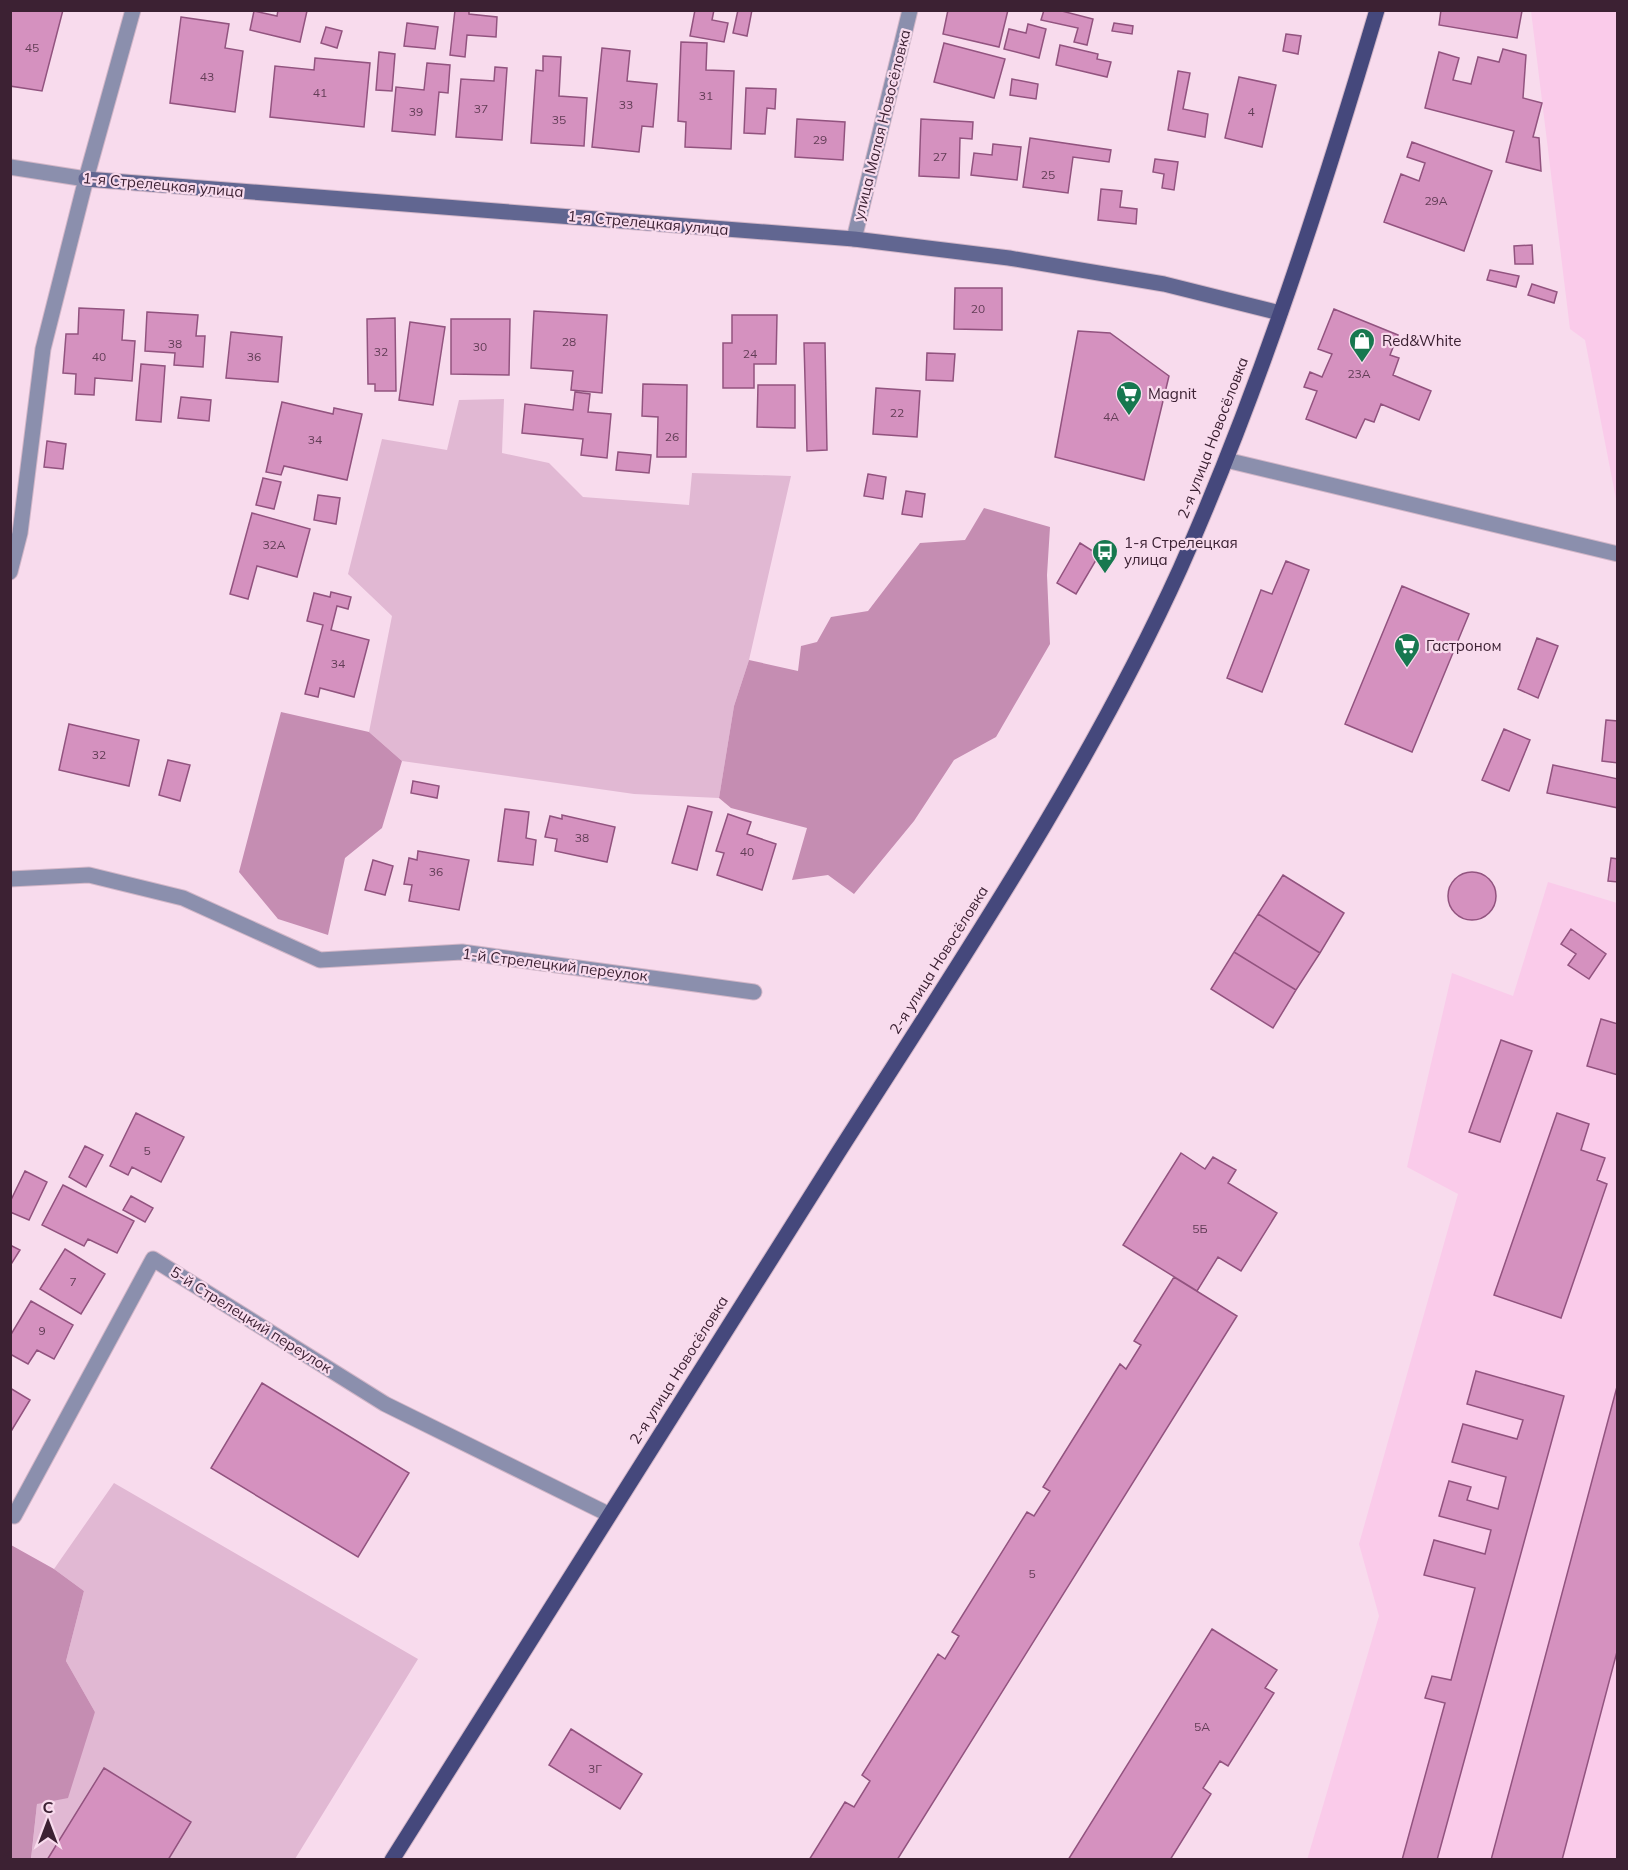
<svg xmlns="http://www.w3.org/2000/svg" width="1628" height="1870" viewBox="0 0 1628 1870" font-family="Mulish,sans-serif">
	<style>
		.built { fill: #facbea }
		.green { fill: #e1b8d3 }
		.forest { fill: #c58db2 }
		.building { fill: #d591bf; stroke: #92537f; stroke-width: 1.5 }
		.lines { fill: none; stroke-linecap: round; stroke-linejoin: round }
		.street-casing { stroke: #d2b6c8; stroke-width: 17 }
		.secondary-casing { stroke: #d2b6c8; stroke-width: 17 }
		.primary-casing { stroke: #d2b6c8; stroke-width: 17 }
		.street { stroke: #8b8fad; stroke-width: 15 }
		.secondary { stroke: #616691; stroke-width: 15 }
		.primary { stroke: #45487c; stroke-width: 15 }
		.labels { text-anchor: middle; stroke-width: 4.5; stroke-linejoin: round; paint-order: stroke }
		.number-label { font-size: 12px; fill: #623d56 }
		.street-label { font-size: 15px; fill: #3c2133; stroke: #f8dbed }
		.poi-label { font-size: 15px; fill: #3c2133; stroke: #f8dbed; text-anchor: start }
	</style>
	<rect width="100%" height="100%" fill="#f8dbed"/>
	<path class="built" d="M1531,11H1617V504L1585,340L1570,329Z
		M1548,882L1617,903V1859L1307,1860L1379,1616L1359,1544L1458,1194L1407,1167L1452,973L1513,996Z"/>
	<path class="green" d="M504,399L502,453L549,463L583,497L689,505L692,473L791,476L749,660L734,706L719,798L634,794L402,761L369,732L392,616L348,574L382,439L447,450L459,400Z
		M114,1483L418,1659L295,1859L31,1860L37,1804L95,1712L66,1661L84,1591L54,1569Z"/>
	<path class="forest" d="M984,508L1050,527L1047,575L1050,644L996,737L954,760L914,821L854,894L828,875L792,880L807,828L731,808L719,798L734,706L749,660L798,671L801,646L817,642L831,617L868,611L920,543L965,540Z
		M281,712L369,732L402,761L382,828L345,858L328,935L278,919L239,872Z
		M11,1545L54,1569L84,1591L66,1661L95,1712L68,1798L37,1804L31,1859H11Z"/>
	<path class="building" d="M10,10H63L42,91L10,86Z
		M278,10L307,11L300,42L250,30L254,11L277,16Z
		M455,10H469V14L497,17L496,37L467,35L465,57L450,55Z
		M695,10H714L712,20L728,23L724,42L690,36Z
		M738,10H752L747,36L733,33Z
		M948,10H1008L999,47L943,34Z
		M1044,10H1058L1093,19L1087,45L1074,42L1078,28L1041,20Z
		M1441,10L1522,11L1517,38L1439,25Z
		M181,17L229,24L225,48L243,51L235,112L170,103Z
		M407,23L438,27L435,49L404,46Z
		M1114,23L1133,26L1132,34L1112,31Z
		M1028,24L1046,29L1039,58L1004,49L1009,29L1026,33Z
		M326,27L342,31L337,48L321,43Z
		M1286,34L1301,36L1298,54L1283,51Z
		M681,42L707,43L706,70L734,71L731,149L685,147L686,122L678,121Z
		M944,43L1005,59L994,98L934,82Z
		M1060,45L1098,54L1097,59L1111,62L1107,77L1056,65Z
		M602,48L630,51L627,81L657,84L653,127L642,126L639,152L592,147Z
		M1503,49L1526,55L1523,98L1542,103L1533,137L1539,138L1541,171L1506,162L1514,131L1425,108L1439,52L1459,58L1453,80L1471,84L1478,57L1499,62Z
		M379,52L395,54L392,91L376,90Z
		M543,56L561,57L559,96L587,98L584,146L531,143L536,70L543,71Z
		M315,58L370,63L364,127L270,117L275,66L314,70Z
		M427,63L450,65L448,93L439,92L435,135L392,131L396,87L424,90Z
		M495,67L507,68L502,140L456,137L461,79L494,81Z
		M1178,71L1190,73L1183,109L1208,114L1205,137L1168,130Z
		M1239,77L1276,85L1262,147L1225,138Z
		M1012,79L1038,84L1036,99L1010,95Z
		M746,88L776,89L775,109L767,108L765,134L744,133Z
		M797,119L845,122L843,160L795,157Z
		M921,119L973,122L972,139L960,138L959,178L919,176Z
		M1030,138L1111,150L1109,162L1073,157L1068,193L1023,187Z
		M1412,142L1492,171L1464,251L1384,222L1401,174L1419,181L1425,163L1407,157Z
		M993,144L1021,147L1017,180L971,175L974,153L992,155Z
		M1155,159L1178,162L1174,190L1162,188L1164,174L1153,172Z
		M1101,189L1122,191L1120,207L1137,209L1136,224L1098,220Z
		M1532,245L1533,264H1515L1514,246Z
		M1490,270L1519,276L1516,287L1487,280Z
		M1532,284L1557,292L1554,303L1528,295Z
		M955,288H1002V330L954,329Z
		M79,308L124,310L122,340L135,341L132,381L95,378L94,395L75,394L76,374L63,373L66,334H78Z
		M1334,309L1398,335L1390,355L1399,358L1393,375L1431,391L1419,420L1381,404L1374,422L1365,419L1356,438L1306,419L1317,391L1304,387L1310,372L1322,377L1332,354L1318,349Z
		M534,311L607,315L602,393L571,390L573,371L531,368Z
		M147,312L198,315L196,336H205L203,367L174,365L175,353L145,351Z
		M732,315H777L776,364H754V388H723V343H732Z
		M395,318L396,391H375V384H368L367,319Z
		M451,319H510L509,375L451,374Z
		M410,322L445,327L433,405L399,400Z
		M1078,331L1110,333L1169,376L1144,480L1055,457Z
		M231,332L282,337L278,382L226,378Z
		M804,343H825L827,450L807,451Z
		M927,353L955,354L953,381L926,380Z
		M141,364L165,366L161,422L136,420Z
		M643,384L687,385L686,457H657L658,417L642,416Z
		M758,385H795V428L757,427Z
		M876,388L920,391L917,437L873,434Z
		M575,392L590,394L588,412L611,414L607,458L581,455L583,439L522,433L525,404L573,410Z
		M181,397L211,400L209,421L178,418Z
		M282,402L333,414L334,408L362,414L347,480L284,466L281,475L266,472Z
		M47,441L66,444L63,469L44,467Z
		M618,452L651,455L649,473L616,470Z
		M868,474L886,477L883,499L864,496Z
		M263,478L281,482L274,509L256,505Z
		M906,491L925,494L922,517L902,514Z
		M318,495L340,498L336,524L314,520Z
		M252,513L310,529L297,577L257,566L248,599L230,594Z
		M1080,543L1099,555L1076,594L1057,583Z
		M1286,561L1309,570L1262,692L1227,678L1261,590L1272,594Z
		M1402,586L1469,614L1412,752L1345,724Z
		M331,592L351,597L348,609L337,606L331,630L369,640L354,697L320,688L318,697L305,694L323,625L307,621L314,593L330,597Z
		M1537,638L1558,646L1538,698L1518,689Z
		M1606,720L1618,721V763L1602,761Z
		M69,724L139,740L129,786L59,770Z
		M1504,729L1530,740L1509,791L1482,780Z
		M168,760L190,765L180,801L159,795Z
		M1553,765L1618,779V808L1547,793Z
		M413,781L439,786L437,798L411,793Z
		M688,806L712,812L697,870L672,863Z
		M505,809L529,812L526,838L536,840L533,865L498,861Z
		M728,814L751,822L747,834L776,844L762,890L717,875L724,853L716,851Z
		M562,815L615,827L607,862L555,851L557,839L545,837L550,816L562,819Z
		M418,851L469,860L459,910L409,901L412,885L404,884L409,858L417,860Z
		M1611,858L1618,859V882L1608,881Z
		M373,860L393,866L385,895L365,890Z
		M1448 896a24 24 0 1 1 48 0a24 24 0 1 1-48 0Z
		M1283,875L1344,913L1320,953L1258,914Z
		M1258,914L1320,953L1296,990L1234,952Z
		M1571,929L1606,954L1589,979L1568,965L1576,954L1561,944Z
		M1234,952L1296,990L1273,1028L1211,989Z
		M1601,1019L1618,1024V1075L1587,1066Z
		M1501,1040L1532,1051L1500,1142L1469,1132Z
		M136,1113L184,1137L161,1182L132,1167L128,1175L110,1166Z
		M1557,1113L1589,1124L1581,1150L1605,1158L1597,1180L1607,1184L1561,1318L1494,1295Z
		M85,1146L103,1155L86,1187L69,1177Z
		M1181,1153L1205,1169L1213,1157L1236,1170L1228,1183L1277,1213L1241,1271L1218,1257L1197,1291L1123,1245Z
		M25,1171L47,1182L29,1220L10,1212V1202Z
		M63,1185L134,1221L117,1253L88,1239L84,1246L42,1225Z
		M131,1196L153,1208L145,1222L123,1210Z
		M10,1245L20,1250L10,1266Z
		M65,1249L105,1274L81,1314L40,1289Z
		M1174,1277L1237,1316L897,1860H809L845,1802L854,1807L870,1781L862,1775L938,1654L945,1659L959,1636L952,1632L1027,1512L1034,1516L1050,1491L1043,1487L1120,1364L1126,1369L1141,1345L1134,1341Z
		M31,1301L73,1325L54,1359L37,1350L28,1364L10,1354V1336Z
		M1476,1371L1564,1396L1437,1860H1402L1445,1703L1425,1698L1432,1676L1451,1680L1475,1588L1424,1575L1434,1540L1485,1554L1491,1530L1439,1516L1449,1481L1471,1487L1467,1500L1498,1509L1506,1477L1452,1462L1463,1424L1517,1439L1523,1420L1467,1404Z
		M262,1383L409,1473L358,1557L211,1468Z
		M1618,1383V1648L1562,1860H1491Z
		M10,1388L30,1400L10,1433Z
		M1212,1629L1277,1670L1265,1688L1274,1693L1228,1766L1220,1761L1203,1788L1211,1794L1170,1860H1068Z
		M571,1729L642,1774L620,1809L549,1765Z
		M104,1768L191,1822L168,1860H47Z"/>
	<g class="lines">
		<defs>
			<path id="street" d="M10,167L86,179
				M854,239L910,10
				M1226,460L1618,554
				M10,572L20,533L43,349L86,179L133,10
				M10,879L89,875L183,898L320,960L462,952L754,992
				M14,1516L153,1259L385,1404L608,1514"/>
			<path id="secondary" d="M86,179L854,239L1009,258L1164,284L1280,313"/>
			<path id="primary" d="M392,1860C541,1624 689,1388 838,1153C959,963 1087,774 1180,569C1260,389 1321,199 1377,10"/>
		</defs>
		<use href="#street" class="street-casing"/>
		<use href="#secondary" class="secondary-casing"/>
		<use href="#primary" class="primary-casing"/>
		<use href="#street" class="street"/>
		<use href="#secondary" class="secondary"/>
		<use href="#primary" class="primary"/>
	</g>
	<defs>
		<symbol id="shop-pin" viewBox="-11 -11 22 30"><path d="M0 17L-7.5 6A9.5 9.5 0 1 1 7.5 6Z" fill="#17784f" stroke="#f8dbed"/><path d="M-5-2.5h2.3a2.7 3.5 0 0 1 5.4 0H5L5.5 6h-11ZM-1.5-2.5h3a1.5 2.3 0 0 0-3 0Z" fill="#fff"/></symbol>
		<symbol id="supermarket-pin" viewBox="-11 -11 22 30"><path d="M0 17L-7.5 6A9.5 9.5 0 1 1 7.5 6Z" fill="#17784f" stroke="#f8dbed"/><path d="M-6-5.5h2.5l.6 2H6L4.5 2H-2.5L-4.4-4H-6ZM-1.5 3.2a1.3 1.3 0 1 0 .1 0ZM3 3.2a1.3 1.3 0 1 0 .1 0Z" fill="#fff"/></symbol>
		<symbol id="bus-pin" viewBox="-11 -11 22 30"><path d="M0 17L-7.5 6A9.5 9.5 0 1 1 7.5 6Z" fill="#17784f" stroke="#f8dbed"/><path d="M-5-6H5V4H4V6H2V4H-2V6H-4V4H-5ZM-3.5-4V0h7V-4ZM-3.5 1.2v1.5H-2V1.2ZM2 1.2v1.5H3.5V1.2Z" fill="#fff"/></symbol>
	</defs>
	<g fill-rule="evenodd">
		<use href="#shop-pin" x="1347" y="326" width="30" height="40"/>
		<use href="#supermarket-pin" x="1114" y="379" width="30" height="40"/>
		<use href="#bus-pin" x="1090" y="537" width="30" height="40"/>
		<use href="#supermarket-pin" x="1392" y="631" width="30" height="40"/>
	</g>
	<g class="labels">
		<g class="number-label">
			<text x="32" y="52">45</text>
			<text x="207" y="81">43</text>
			<text x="320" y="97">41</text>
			<text x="706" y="100">31</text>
			<text x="626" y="109">33</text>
			<text x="481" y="113">37</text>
			<text x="416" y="116">39</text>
			<text x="1251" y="116">4</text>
			<text x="559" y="124">35</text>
			<text x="820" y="144">29</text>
			<text x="940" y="161">27</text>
			<text x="1048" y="179">25</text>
			<text x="1436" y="205">29А</text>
			<text x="978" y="313">20</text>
			<text x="569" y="346">28</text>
			<text x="175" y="348">38</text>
			<text x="480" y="351">30</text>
			<text x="381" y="356">32</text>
			<text x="750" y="358">24</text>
			<text x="99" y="361">40</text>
			<text x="254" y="361">36</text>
			<text x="1359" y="378">23А</text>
			<text x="897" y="417">22</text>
			<text x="1111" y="421">4А</text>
			<text x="672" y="441">26</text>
			<text x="315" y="444">34</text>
			<text x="274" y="549">32А</text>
			<text x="338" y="668">34</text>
			<text x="99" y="759">32</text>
			<text x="582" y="842">38</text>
			<text x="747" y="856">40</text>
			<text x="436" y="876">36</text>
			<text x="147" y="1155">5</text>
			<text x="1200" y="1233">5Б</text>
			<text x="73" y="1286">7</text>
			<text x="42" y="1335">9</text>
			<text x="1032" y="1578">5</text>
			<text x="1202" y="1731">5А</text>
			<text x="595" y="1773">3Г</text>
		</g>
		<g class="street-label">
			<text transform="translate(882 125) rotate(-76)" y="5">улица Малая Новосёловка</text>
			<text transform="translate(163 185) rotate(5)" y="5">1-я Стрелецкая улица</text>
			<text transform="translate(648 223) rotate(5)" y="5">1-я Стрелецкая улица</text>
			<text transform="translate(1213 438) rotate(-69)" y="5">2-я улица Новосёловка</text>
			<text transform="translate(939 960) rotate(-58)" y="5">2-я улица Новосёловка</text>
			<text transform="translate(555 965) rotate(7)" y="5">1-й Стрелецкий переулок</text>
			<text transform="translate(251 1320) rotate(32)" y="5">5-й Стрелецкий переулок</text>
			<text transform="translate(679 1370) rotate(-58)" y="5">2-я улица Новосёловка</text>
		</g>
		<g class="poi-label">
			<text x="1382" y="346">Red&amp;White</text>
			<text x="1148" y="399">Magnit</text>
			<text x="1124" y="548">1-я Стрелецкая<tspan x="1124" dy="17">улица</tspan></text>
			<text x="1426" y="651">Гастроном</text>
		</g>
	</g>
	<rect width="1628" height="1870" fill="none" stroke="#3c2133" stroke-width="24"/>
	<g transform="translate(48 1822)" stroke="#f8dbed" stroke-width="4.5" paint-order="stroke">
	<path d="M0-4.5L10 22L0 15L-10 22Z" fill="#3c2133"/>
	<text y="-9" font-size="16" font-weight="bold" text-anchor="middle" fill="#3c2133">С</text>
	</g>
</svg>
